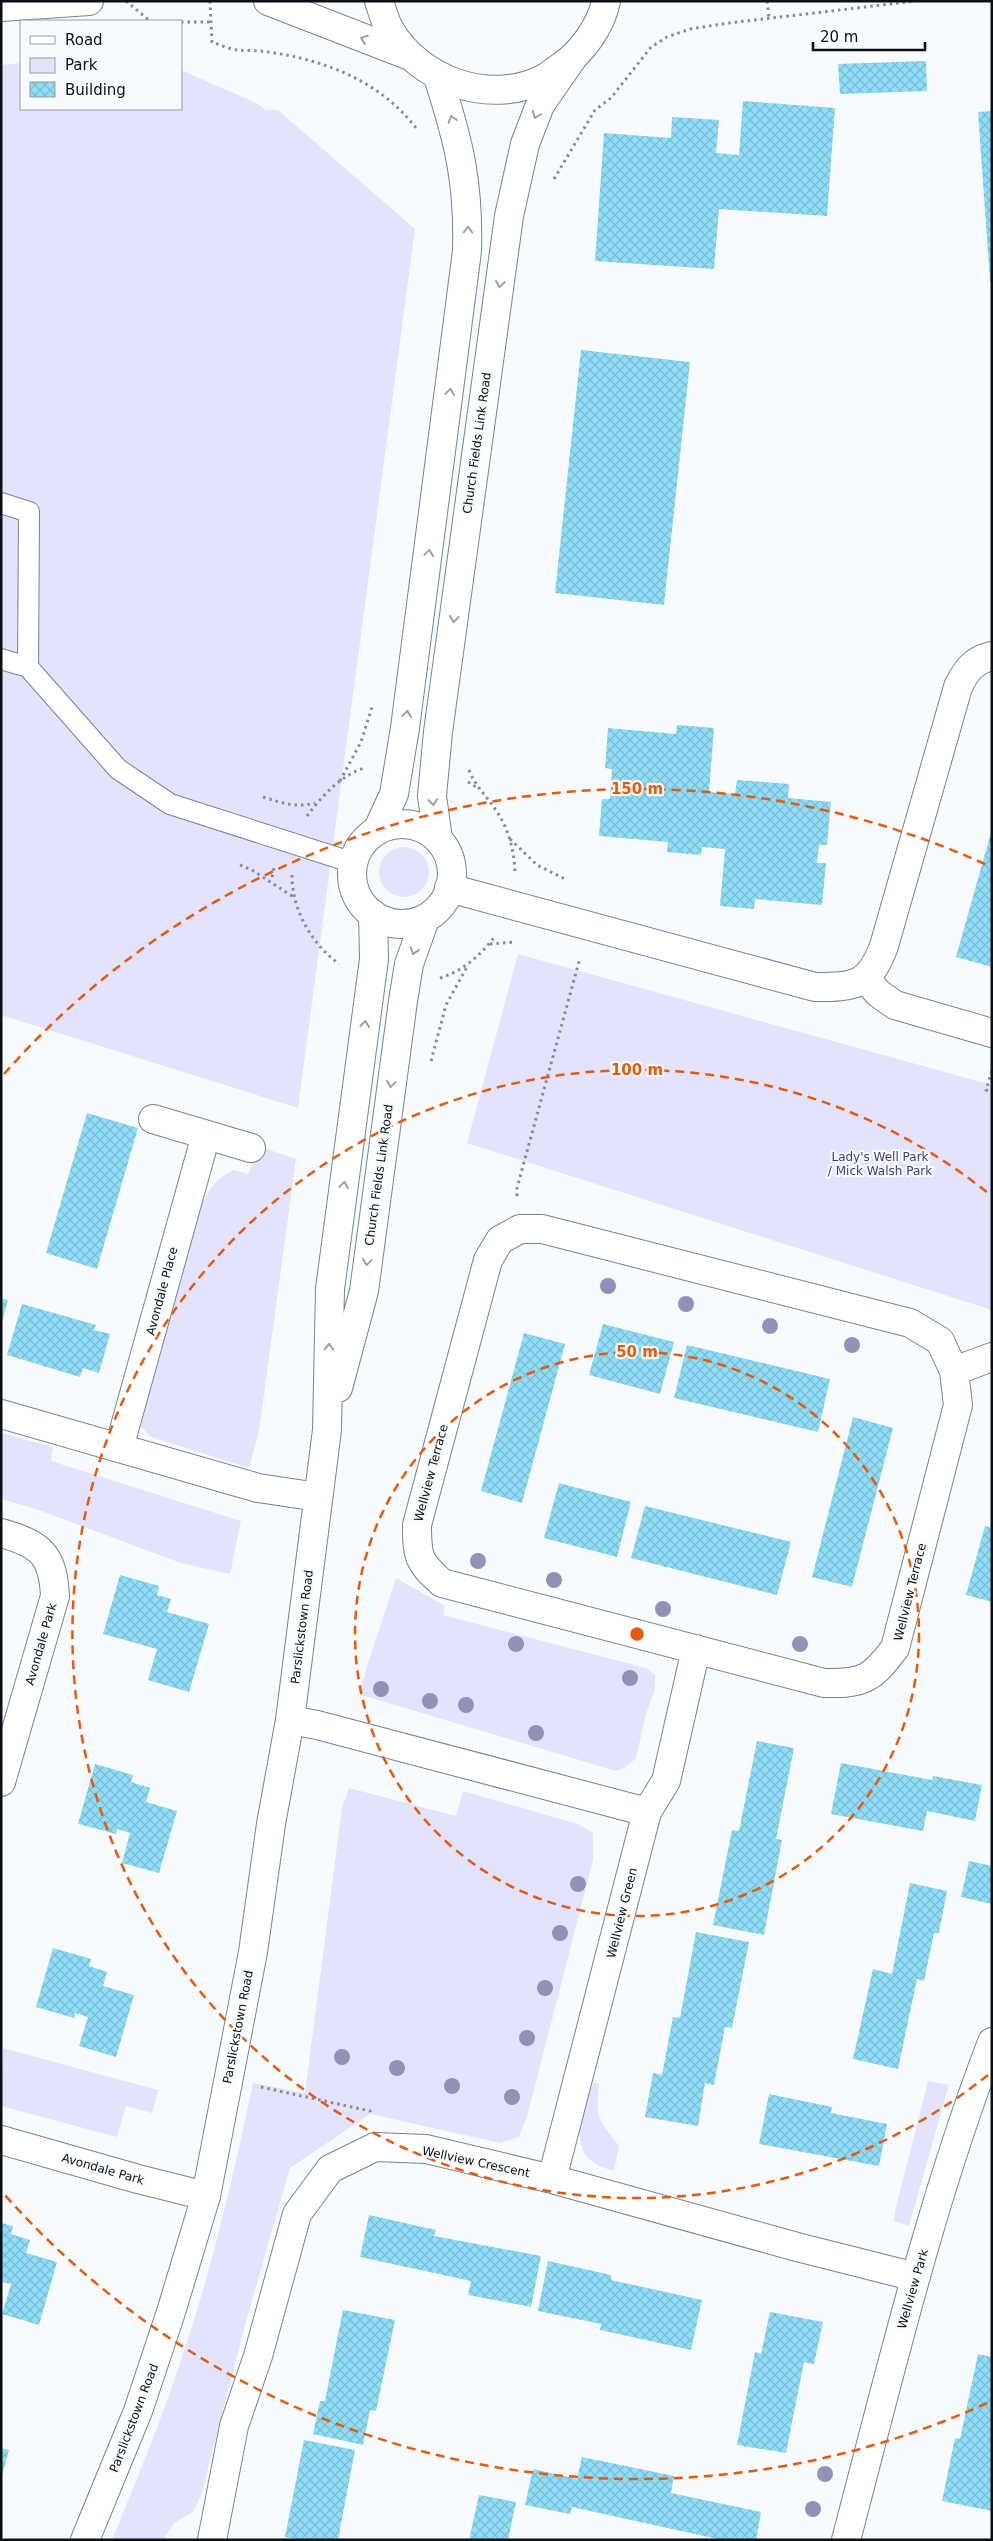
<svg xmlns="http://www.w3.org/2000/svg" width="993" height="2541" viewBox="0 0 993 2541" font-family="'DejaVu Sans',sans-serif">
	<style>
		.green { fill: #e4e3fe }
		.building { fill: url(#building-cross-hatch) }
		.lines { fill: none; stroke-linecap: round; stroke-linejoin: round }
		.service-casing { stroke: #758491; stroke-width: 22 }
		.minor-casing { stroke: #758491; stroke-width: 30 }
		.tertiary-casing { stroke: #758491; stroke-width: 30 }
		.path { stroke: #878c90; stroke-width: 3; stroke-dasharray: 2.5 4; stroke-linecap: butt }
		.service { stroke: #fff; stroke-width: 20 }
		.minor { stroke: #fff; stroke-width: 28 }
		.tertiary { stroke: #fff; stroke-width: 28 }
		.tree { fill: #9590b8 }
		.oneway { stroke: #9d9fa1 }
		.ring { fill: none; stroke: #e8590c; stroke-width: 2.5; stroke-dasharray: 9 6 }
		.labels { text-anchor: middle; stroke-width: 4.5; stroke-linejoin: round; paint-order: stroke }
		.street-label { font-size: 12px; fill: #0a1015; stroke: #f7fbfe }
		.park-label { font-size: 12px; fill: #44397f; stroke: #f7fbfe }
		.centre { fill: #e8590c; stroke: #f7fbfe; stroke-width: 2.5 }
		.ring-label { font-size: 15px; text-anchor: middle; font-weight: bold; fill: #e8590c; stroke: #f7fbfe; stroke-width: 4.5; stroke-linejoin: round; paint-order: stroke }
	</style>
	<defs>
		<pattern id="building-cross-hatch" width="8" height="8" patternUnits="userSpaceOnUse" patternTransform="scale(1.25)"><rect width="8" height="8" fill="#8fddf7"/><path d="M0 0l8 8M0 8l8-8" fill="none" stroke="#7abdd3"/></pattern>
	</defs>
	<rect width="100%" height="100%" fill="#f7fbfe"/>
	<path class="green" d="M21,63V109H181V70L258,104L266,110H278L415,229L298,1108L1,1015V65Z
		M379 872a25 25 0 1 1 50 0a25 25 0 1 1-50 0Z
		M518,954L992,1085V1310L467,1143Z
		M261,1147L296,1159L259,1431L249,1468L151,1437L141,1427L142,1412L201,1206C210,1188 216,1178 234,1170L248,1174Z
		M1,1433L53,1447L51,1461L241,1521L230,1574L181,1563L36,1509L1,1499Z
		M396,1578L445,1606L443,1615L646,1668L655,1675V1689L646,1714L636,1758L626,1767L616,1771L358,1694Z
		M349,1788L456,1816L463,1791L578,1824L593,1833V1860L527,2117L519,2137L500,2143L370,2114L290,2168L245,2325L202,2492L193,2512L174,2523L163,2540H112C138,2477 164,2413 185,2348C214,2261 234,2172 253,2083L305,2093L342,1808Z
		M3,2048L158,2090L152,2113L126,2106L117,2137L1,2106Z
		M928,2081L949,2085L909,2226L894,2221L895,2211Z
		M593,2083H599C595,2118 599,2120 619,2146L614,2171C563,2158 580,2121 593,2083Z"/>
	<path class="building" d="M926,61L927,91L840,94L838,64Z
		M743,101L835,108L827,216L719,209L714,269L595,261L604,133L671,138L672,117L719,120L716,153L739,155Z
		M992,111V281H990L978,112Z
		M581,350L690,362L664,605L555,593Z
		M677,725L714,728L709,792L735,794L737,780L789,784L788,798L831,802L827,845H819L817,863H826L822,905L755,899L754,909L720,906L725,849L702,847L701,855L667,852L668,842L599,836L602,799H610L612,769L605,768L608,728L676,734Z
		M992,829V967L956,957Z
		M87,1113L138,1128L97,1269L46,1253Z
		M1,1298L8,1300L2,1322H1Z
		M22,1304L96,1325L94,1330L110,1334L99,1373L83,1368L80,1377L7,1355Z
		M603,1324L674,1342L660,1394L589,1375Z
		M524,1333L565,1344L522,1503L481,1491Z
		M687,1345L830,1379L818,1432L674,1398Z
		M853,1417L893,1428L852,1587L812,1577Z
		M559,1483L631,1502L617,1557L544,1538Z
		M645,1506L791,1542L777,1595L631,1558Z
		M985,1526L992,1528V1602L966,1595Z
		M120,1575L159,1586L157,1595L171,1599L167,1612L209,1624L189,1692L148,1680L157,1649L103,1634Z
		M757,1741L794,1748L776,1839L782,1840L764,1935L713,1925L732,1830L739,1831Z
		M841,1763L932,1780L933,1776L982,1785L975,1821L927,1811L923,1831L831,1814Z
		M95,1764L133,1775L131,1782L150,1788L146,1802L177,1811L159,1873L122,1863L130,1833L117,1829L116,1834L78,1824Z
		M969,1861L992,1866V1904L961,1897Z
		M910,1883L947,1891L939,1933H934L924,1981L917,1979L898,2069L853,2059L873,1969L892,1974Z
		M696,1932L749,1942L732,2028L725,2027L714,2085L705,2083L698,2126L645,2117L653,2073L662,2075L673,2017L680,2018Z
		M53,1948L91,1959L89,1966L107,1972L103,1986L134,1995L116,2057L79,2046L88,2017L75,2013L74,2018L36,2007Z
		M769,2094L832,2107L831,2113L887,2124L879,2166L759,2144Z
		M369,2215L436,2230L434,2236L541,2256L531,2307L468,2295L471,2281L360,2257Z
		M1,2223L13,2226L11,2234L30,2240L26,2253L57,2262L39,2325L2,2314L11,2284L1,2282Z
		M548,2261L611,2275V2280L702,2300L691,2350L600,2330L601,2324L538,2311Z
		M343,2310L395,2320L376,2411L370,2410L363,2445L313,2434L320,2401H325Z
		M770,2312L823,2322L814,2364L804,2362L786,2453L737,2445L755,2352L761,2354Z
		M978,2354L992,2357V2511L942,2501L955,2438L960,2439Z
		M304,2440L355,2450L338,2540H299L285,2537Z
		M1,2448L9,2450L2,2475H1Z
		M582,2457L674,2476L671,2493L761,2512L756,2540H722L572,2507L570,2514L525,2505L533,2469L577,2479Z
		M479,2495L516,2502L508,2540H469Z"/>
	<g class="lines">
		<defs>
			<path id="service" d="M1,503L29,512L28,667
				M1,659L28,667L118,769L170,804L354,863"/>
			<path id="minor" d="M449,888L815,987C855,987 869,986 884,946L958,687C966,670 974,660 992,656
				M866,979L878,993L895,1005L992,1033
				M153,1119L251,1148
				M520,1229H542L910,1323L940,1341L954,1371L958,1405L895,1648C872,1679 863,1684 824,1683L442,1583C418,1562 417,1556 417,1525L488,1260L500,1240Z
				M954,1371L992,1357
				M1,1414L258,1488L318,1497
				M119,1448L206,1135
				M1,1533C40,1544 53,1554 55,1596L1,1782
				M290,1720L317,1725L647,1812
				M1,2140L138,2179L206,2196
				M552,2179L647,1812L666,1781L696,1649
				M212,2540L234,2426L258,2356L297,2214L330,2169L375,2147L426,2149L552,2179L797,2247L916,2277
				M846,2540C890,2373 930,2204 992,2042"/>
			<path id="tertiary" d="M268,1L410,56
				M379,1C382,10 385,22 390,30C419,80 489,106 543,79C549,76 556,70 562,66C582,52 601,26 606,1
				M1,7L89,1
				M352 874a50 50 0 1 1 100 0a50 50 0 1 1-100 0Z
				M377,831L394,794L405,728L467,251C469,183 459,142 438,77
				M438,839L432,796L438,732L509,216L525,144L540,105L572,59
				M338,1388L364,1291L403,1001L409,964L425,919
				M85,2540L138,2411L171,2312L206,2196L253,1952L271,1824L290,1720L327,1430L330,1289L374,959L373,914"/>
		</defs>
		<use href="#service" class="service-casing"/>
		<use href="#minor" class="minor-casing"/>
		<use href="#tertiary" class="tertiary-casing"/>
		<path class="path" d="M126,1L150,21
			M210,1L212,42C220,45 229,49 237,50C247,51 258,50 268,52C325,60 380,81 416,128
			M767,1L769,18
			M181,22H211
			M554,179L595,110L611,98L651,47L667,37L690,29L729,23L916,1
			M469,770C475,786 486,795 495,809C508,827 514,849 515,871
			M340,781L361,742L372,707
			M468,782L479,789
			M263,797C282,803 296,808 315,803
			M307,816C322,796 340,776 364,768
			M510,839L537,865L567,880
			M240,865L252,870L295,898
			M292,875C292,910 311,943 339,964
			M272,877L274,868
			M490,944L514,942
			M440,978C463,971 481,955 495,936
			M431,1061L446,1005L468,965
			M992,1071L986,1090L992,1092
			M517,1196V1188L580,958
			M261,2087L370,2111L371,2114"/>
		<use href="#service" class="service"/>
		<use href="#minor" class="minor"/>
		<use href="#tertiary" class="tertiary"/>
	</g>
	<g class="tree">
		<circle cx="608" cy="1286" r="8"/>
		<circle cx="686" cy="1304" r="8"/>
		<circle cx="770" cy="1326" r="8"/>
		<circle cx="852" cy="1345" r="8"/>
		<circle cx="478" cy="1561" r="8"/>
		<circle cx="554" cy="1580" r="8"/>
		<circle cx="663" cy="1609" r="8"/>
		<circle cx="516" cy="1644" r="8"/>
		<circle cx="800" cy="1644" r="8"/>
		<circle cx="630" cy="1678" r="8"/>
		<circle cx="381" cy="1689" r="8"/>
		<circle cx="430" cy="1701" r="8"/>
		<circle cx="466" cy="1705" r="8"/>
		<circle cx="536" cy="1733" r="8"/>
		<circle cx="578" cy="1884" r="8"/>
		<circle cx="560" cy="1933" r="8"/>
		<circle cx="545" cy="1988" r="8"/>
		<circle cx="527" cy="2038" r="8"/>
		<circle cx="342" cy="2057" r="8"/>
		<circle cx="397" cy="2068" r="8"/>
		<circle cx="452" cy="2086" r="8"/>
		<circle cx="512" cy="2097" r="8"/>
		<circle cx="825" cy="2474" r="8"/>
		<circle cx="813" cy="2509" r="8"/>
	</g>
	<defs><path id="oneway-chevron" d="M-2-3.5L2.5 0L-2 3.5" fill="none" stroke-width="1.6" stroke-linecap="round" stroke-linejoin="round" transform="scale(1.25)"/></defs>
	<g class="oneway">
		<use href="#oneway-chevron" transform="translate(364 39) rotate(-159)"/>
		<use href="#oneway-chevron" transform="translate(536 115) rotate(111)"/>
		<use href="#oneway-chevron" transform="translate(452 119) rotate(-108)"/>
		<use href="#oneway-chevron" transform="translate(468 230) rotate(-88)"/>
		<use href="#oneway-chevron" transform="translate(500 284) rotate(98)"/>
		<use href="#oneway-chevron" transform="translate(450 392) rotate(-82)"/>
		<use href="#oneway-chevron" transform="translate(429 553) rotate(-82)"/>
		<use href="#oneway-chevron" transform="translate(454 619) rotate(98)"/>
		<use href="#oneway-chevron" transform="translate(407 714) rotate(-82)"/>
		<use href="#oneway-chevron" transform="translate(433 802) rotate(84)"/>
		<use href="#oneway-chevron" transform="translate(414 951) rotate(109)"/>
		<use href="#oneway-chevron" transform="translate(365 1024) rotate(-83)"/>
		<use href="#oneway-chevron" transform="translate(391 1084) rotate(98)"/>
		<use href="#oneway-chevron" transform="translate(344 1185) rotate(-82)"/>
		<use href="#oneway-chevron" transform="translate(367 1262) rotate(98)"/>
		<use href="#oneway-chevron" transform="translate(329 1347) rotate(-89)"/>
	</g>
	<g class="ring">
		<circle cx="637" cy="1634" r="282"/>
		<path d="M988 2075A564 564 0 1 1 988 1193"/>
		<path d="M987 2403A845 845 0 0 1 4 2194M4 1074A845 845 0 0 1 987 865"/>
	</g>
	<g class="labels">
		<g class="street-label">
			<text transform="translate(477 443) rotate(-82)" y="4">Church Fields Link Road</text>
			<text transform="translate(379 1175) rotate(-82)" y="4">Church Fields Link Road</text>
			<text transform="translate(162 1291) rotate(-75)" y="4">Avondale Place</text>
			<text transform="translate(431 1473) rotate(-75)" y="4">Wellview Terrace</text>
			<text transform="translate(910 1592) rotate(-76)" y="4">Wellview Terrace</text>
			<text transform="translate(302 1627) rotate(-83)" y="4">Parslickstown Road</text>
			<text transform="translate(41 1644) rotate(-74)" y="4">Avondale Park</text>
			<text transform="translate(622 1913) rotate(-76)" y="4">Wellview Green</text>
			<text transform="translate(238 2027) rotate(-79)" y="4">Parslickstown Road</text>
			<text transform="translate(476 2162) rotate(12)" y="4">Wellview Crescent</text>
			<text transform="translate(103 2169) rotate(16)" y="4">Avondale Park</text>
			<text transform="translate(913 2289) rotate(-74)" y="4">Wellview Park</text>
			<text transform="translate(134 2418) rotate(-69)" y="4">Parslickstown Road</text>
		</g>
		<g class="park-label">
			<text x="880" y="1161">Lady's Well Park<tspan x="880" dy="14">/ Mick Walsh Park</tspan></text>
		</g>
	</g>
	<circle cx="637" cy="1634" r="8" class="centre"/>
	<g class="ring-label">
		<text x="637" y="794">150 m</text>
		<text x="637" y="1075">100 m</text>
		<text x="637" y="1357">50 m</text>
	</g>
	<rect width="993" height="2541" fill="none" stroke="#0a1015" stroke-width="5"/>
	<rect x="20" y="20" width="162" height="90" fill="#f7fbfe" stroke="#989da1"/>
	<rect x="30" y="36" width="25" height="8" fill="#ffffff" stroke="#989da1"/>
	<text x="65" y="45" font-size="15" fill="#0a1015">Road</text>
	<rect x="30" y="58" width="25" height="15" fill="#e4e3fe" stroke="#989da1"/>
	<text x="65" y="70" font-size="15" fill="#0a1015">Park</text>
	<rect x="30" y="82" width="25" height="15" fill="url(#building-cross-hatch)" stroke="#989da1"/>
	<text x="65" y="95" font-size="15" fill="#0a1015">Building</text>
	<path d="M813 42v8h112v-8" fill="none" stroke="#0a1015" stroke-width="2.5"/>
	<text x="820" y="42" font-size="15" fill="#0a1015" stroke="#f7fbfe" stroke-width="4" paint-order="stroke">20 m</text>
</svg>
